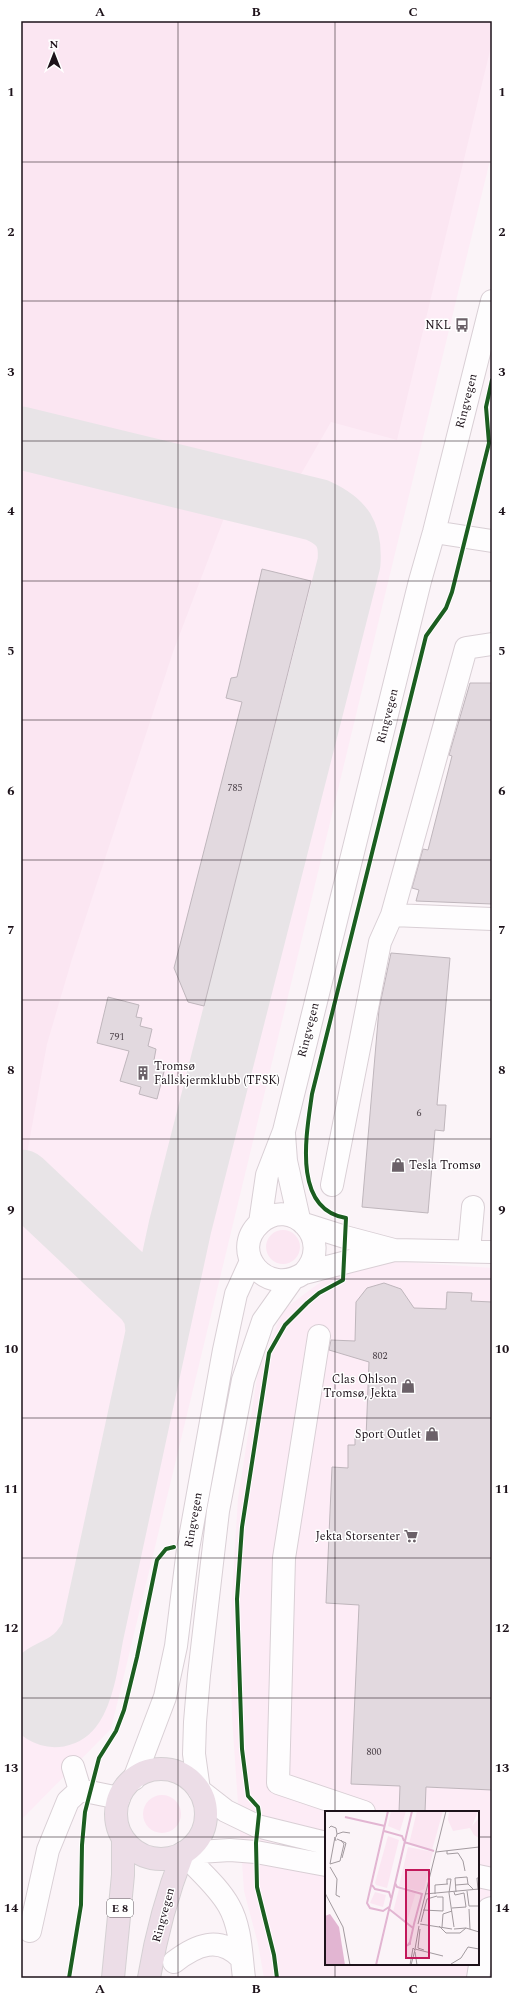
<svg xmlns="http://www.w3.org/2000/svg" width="513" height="1999" viewBox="0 0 513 1999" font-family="Spectral,serif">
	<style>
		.built { fill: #fdecf6; fill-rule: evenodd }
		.green { fill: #fbe6f2 }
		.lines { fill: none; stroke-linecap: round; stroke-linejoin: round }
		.taxiway { stroke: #e8e4e7; stroke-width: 63 }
		.building { fill: #e2d9df; stroke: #bfb6bc }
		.minor-casing { stroke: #d9cfd5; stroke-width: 24 }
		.highway-casing { stroke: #d5d0d3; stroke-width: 24 }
		.minor { stroke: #fefdfe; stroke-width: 22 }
		.highway { stroke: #ecdde7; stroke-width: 22 }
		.cycleway-casing { stroke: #fff; stroke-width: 6 }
		.cycleway { stroke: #1b5e20; stroke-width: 4 }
		.grid { fill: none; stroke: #1d121a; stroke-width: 1; stroke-opacity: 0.55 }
		.labels { text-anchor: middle; stroke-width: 3; stroke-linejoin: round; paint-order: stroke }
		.number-label { font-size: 10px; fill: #4e444b }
		.shield { fill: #fff; stroke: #61595f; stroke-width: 1 }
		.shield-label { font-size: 11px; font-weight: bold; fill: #1d121a }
		.poi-label { font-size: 12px; fill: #1d121a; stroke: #fff; text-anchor: end }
		.street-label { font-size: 12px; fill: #1d121a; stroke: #fff }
		.inset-river { fill: none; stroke: #e2b5d2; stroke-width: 2 }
		.inset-road { fill: none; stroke: #a29a9f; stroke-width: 1 }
		.view { fill: #c2185b; fill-opacity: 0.15; stroke: #c2185b; stroke-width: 2 }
		.inset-edge { fill: none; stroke: #1d121a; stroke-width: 2 }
		.neatline { fill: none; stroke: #1d121a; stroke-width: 1.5 }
		.grid-label { font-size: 13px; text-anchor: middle; font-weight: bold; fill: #1d121a }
	</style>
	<rect width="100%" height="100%" fill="#fbf4f8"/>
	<path class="built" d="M21,21H492V152L111,1729L21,1820Z
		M389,1261L492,1268V1978H264L258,1944L244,1891L232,1717L230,1628L238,1498L258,1372L283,1310L322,1281ZM326,1812H478V1964H326Z"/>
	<path class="green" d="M21,21H492V42L397,440L331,422L297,481L21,415Z
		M21,456L229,505L173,652L72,959L47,1044L26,1159L21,1155Z
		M266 1247a17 17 0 1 1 34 0a17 17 0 1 1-34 0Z
		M143 1814a19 19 0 1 1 38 0a19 19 0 1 1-38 0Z"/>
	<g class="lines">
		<path class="taxiway" d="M21,438L317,510C343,522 351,534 349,563L180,1227L92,1635C88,1656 84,1688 73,1705C57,1730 22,1706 36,1684C42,1674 57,1670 66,1664C78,1657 85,1647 92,1635
			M21,1181L146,1299L155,1313L157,1330"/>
	</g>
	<path class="building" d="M262,569L311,581L204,1006L188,1002L174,968L242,702L226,698L231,678L237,677Z
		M470,683H492V904L416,901L419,890L412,888L423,849L428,850L452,756L449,755Z
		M391,953L450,958L437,1105H446L444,1131L435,1130L428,1213L362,1207L379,1009Z
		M108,997L139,1005L136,1017L142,1018L140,1026L152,1029L148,1046L156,1049L154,1060L166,1064L157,1099L139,1094L141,1087L120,1081L129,1051L97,1043Z
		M384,1283L401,1289L414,1308L446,1309L447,1292L472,1293L471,1301L492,1302V1790L426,1787L425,1812H399L400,1786L351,1784L359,1605L326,1603L332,1467L348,1468V1445H355V1438H366L369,1362L329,1350L331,1340L355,1341L356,1302L367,1288Z"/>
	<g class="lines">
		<defs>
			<path id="minor" d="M434,532L492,541
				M392,915L492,919
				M284,1134L286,1161L299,1219
				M332,1185L380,942L392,915L466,648L492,644
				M260,1223L267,1175L284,1131L420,581L434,532L492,301
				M304,1224L345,1237L394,1250L492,1252
				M469,1251L473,1207
				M304,1273C335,1240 291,1195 260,1223C228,1252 267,1298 304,1273L394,1250
				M292,1280L263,1321L243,1380L218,1511L199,1675L195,1722L194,1754L199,1790L226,1811L257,1826L326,1843
				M319,1336L284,1558L278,1783L364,1812
				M73,1767L80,1790
				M134,1779L165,1697L176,1646L188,1549L224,1350L236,1294L251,1261
				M183,1853L230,1850L256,1852L326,1865
				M183,1853C198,1870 218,1886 229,1906C241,1927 241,1955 244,1978
				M478,1876L492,1879
				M30,1931L48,1850L68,1801L80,1790L119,1798
				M174,1962C196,1945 219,1935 241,1958
				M478,1978L489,1909L492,1908"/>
			<path id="highway" d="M116 1814a45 45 0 1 1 90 0a45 45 0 1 1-90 0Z
				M113,1978L123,1875V1838
				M149,1978C156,1935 167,1894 183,1853"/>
		</defs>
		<use href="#minor" class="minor-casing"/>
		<use href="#highway" class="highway-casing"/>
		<use href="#minor" class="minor"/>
		<use href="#highway" class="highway"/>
		<defs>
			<path id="cycleway" d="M69,1978L81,1905L82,1845L85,1812L99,1758L116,1731L124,1710L137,1657L157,1560L166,1549L174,1547
				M277,1978L274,1955L257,1887L256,1843L259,1814L258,1807L248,1796L242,1749L237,1599L242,1527L269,1353L285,1325L307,1303L319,1293L343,1280L346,1218C291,1209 307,1131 312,1094L426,636L446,608L452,592L489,443L486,407L492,380"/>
		</defs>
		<use href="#cycleway" class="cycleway-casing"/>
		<use href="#cycleway" class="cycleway"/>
	</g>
	<path class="grid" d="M178,21V1978M335,21V1812M21,162H492M21,301H492M21,441H492M21,581H492M21,720H492M21,860H492M21,1000H492M21,1139H492M21,1279H492M21,1418H492M21,1558H492M21,1698H492M21,1837H326M478,1837H492M335,1964V1978"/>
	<defs>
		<symbol id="bus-bare" viewBox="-9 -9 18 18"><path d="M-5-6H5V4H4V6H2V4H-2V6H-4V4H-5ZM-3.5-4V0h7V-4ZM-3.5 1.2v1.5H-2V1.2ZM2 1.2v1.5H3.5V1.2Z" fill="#6b6168" stroke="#fff" stroke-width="2.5" paint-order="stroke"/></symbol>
		<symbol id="building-bare" viewBox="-9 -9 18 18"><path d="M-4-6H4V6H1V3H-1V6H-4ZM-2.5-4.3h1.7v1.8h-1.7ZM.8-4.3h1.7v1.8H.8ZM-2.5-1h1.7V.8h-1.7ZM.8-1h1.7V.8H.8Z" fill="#6b6168" stroke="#fff" stroke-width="2.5" paint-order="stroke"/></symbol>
		<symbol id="shop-bare" viewBox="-9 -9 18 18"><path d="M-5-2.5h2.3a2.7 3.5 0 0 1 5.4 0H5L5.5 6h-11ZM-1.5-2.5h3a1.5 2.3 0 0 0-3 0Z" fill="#6b6168" stroke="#fff" stroke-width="2.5" paint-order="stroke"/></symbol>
		<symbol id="supermarket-bare" viewBox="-9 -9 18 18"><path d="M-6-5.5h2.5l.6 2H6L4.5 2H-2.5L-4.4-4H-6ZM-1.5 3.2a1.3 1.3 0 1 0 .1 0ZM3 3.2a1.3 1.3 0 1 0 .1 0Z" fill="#6b6168" stroke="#fff" stroke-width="2.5" paint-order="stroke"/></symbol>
	</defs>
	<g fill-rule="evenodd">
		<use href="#bus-bare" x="452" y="315" width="20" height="20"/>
		<use href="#building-bare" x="133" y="1063" width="20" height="20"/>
		<use href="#shop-bare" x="388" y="1155" width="20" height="20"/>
		<use href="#shop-bare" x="398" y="1376" width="20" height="20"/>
		<use href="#shop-bare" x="422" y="1424" width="20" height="20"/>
		<use href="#supermarket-bare" x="401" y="1526" width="20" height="20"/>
	</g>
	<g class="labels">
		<g class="number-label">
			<text x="235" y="791">785</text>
			<text x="117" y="1040">791</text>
			<text x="419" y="1116">6</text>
			<text x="380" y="1359">802</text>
			<text x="374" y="1755">800</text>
		</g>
		<rect class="shield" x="107" y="1899" width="26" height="18" rx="3"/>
		<g class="shield-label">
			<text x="120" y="1912">E 8</text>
		</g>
		<g class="poi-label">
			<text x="451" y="329">NKL</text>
			<text x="154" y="1070" text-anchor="start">Tromsø<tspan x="154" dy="14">Fallskjermklubb (TFSK)</tspan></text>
			<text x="409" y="1169" text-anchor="start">Tesla Tromsø</text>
			<text x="397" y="1383">Clas Ohlson<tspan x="397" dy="14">Tromsø, Jekta</tspan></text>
			<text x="421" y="1438">Sport Outlet</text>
			<text x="400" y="1540">Jekta Storsenter</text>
		</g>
		<g class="street-label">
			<text transform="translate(466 401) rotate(-76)" y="4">Ringvegen</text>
			<text transform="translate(387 716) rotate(-76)" y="4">Ringvegen</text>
			<text transform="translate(308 1030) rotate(-76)" y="4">Ringvegen</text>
			<text transform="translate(193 1520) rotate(-80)" y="4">Ringvegen</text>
			<text transform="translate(163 1915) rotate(-75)" y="4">Ringvegen</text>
		</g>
	</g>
	<g transform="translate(325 1811)">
		<rect width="154" height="154" fill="#fbf4f8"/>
		<path d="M66,0H81L75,20L63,15ZM92,0H118L107,39L84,33ZM124,0H153L147,15L154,7V0V27L149,24L145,17L128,20L123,9ZM63,25L74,29L62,77L51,74L50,72ZM83,36L108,41L99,78L94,80L74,75ZM74,78L91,81L82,110L68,101ZM50,81L61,84L58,96L45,92Z" fill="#fbe6f2"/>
		<path d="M5,103L14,116L20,154H0V105Z" fill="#e2b5d2"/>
		<path class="inset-river" d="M63,0L42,92L45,97L58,100L64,96M20,6L60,15M59,20L77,25L79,30M79,31L109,40M70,72L72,76L97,83L89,113L85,131V133L83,134L85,131M47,74L50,78L64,81L66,87M64,98L88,117M51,154L87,0"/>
		<path class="inset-road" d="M4,17L6,15L11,17L12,23M11,26L12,23L18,21L25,22M12,28L21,32L17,47M11,30L10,26L5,53L15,50L19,33L16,29M122,40V43L133,42L138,50L140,60M111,41L154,36M5,56L12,68L11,84L15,86M122,73V68H126L124,82M131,74L143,73M153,79L152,67H154M142,80L144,95H154M131,81L130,67L142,66L143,73L149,79M0,82L18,116L25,154M124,82L129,116M100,83L154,78M110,83V74L123,73M127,97L141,96L139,82L130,84L129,81M144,98L145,118M98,99L118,100V86H112M96,111L102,88L112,85M93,113L121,0M95,113L127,118M94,115L90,138L118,145M114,115L121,122H135L141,117M117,116L118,103L127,100M95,118L93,137L99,139M129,118L141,117L154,121M90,141L92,154M126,153L136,147L143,136L154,138M85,154L88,137L90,139L86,154"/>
		<path class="view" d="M81,59H104V147H81Z"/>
		<rect width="154" height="154" class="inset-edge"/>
	</g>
	<rect width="513" height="1999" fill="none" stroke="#ffffff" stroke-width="44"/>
	<g transform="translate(54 54)" stroke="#ffffff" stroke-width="3" paint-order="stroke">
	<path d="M0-3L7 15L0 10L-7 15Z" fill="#1d121a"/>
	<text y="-6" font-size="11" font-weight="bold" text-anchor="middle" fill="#1d121a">N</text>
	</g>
	<rect x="22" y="22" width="469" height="1955" class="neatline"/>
	<g class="grid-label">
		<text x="100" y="16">A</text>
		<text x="256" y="16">B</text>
		<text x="413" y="16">C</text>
		<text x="11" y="96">1</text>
		<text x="502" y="96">1</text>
		<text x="11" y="236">2</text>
		<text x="502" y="236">2</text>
		<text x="11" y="376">3</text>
		<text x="502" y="376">3</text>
		<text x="11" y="515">4</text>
		<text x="502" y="515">4</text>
		<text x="11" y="655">5</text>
		<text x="502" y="655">5</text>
		<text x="11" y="795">6</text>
		<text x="502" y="795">6</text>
		<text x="11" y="934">7</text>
		<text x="502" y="934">7</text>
		<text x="11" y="1074">8</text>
		<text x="502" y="1074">8</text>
		<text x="11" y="1214">9</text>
		<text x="502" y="1214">9</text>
		<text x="11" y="1353">10</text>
		<text x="502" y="1353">10</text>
		<text x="11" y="1493">11</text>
		<text x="502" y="1493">11</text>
		<text x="11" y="1632">12</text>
		<text x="502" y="1632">12</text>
		<text x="11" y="1772">13</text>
		<text x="502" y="1772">13</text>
		<text x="11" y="1912">14</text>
		<text x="502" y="1912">14</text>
		<text x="100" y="1993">A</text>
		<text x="256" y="1993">B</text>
		<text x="413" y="1993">C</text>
	</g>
</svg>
